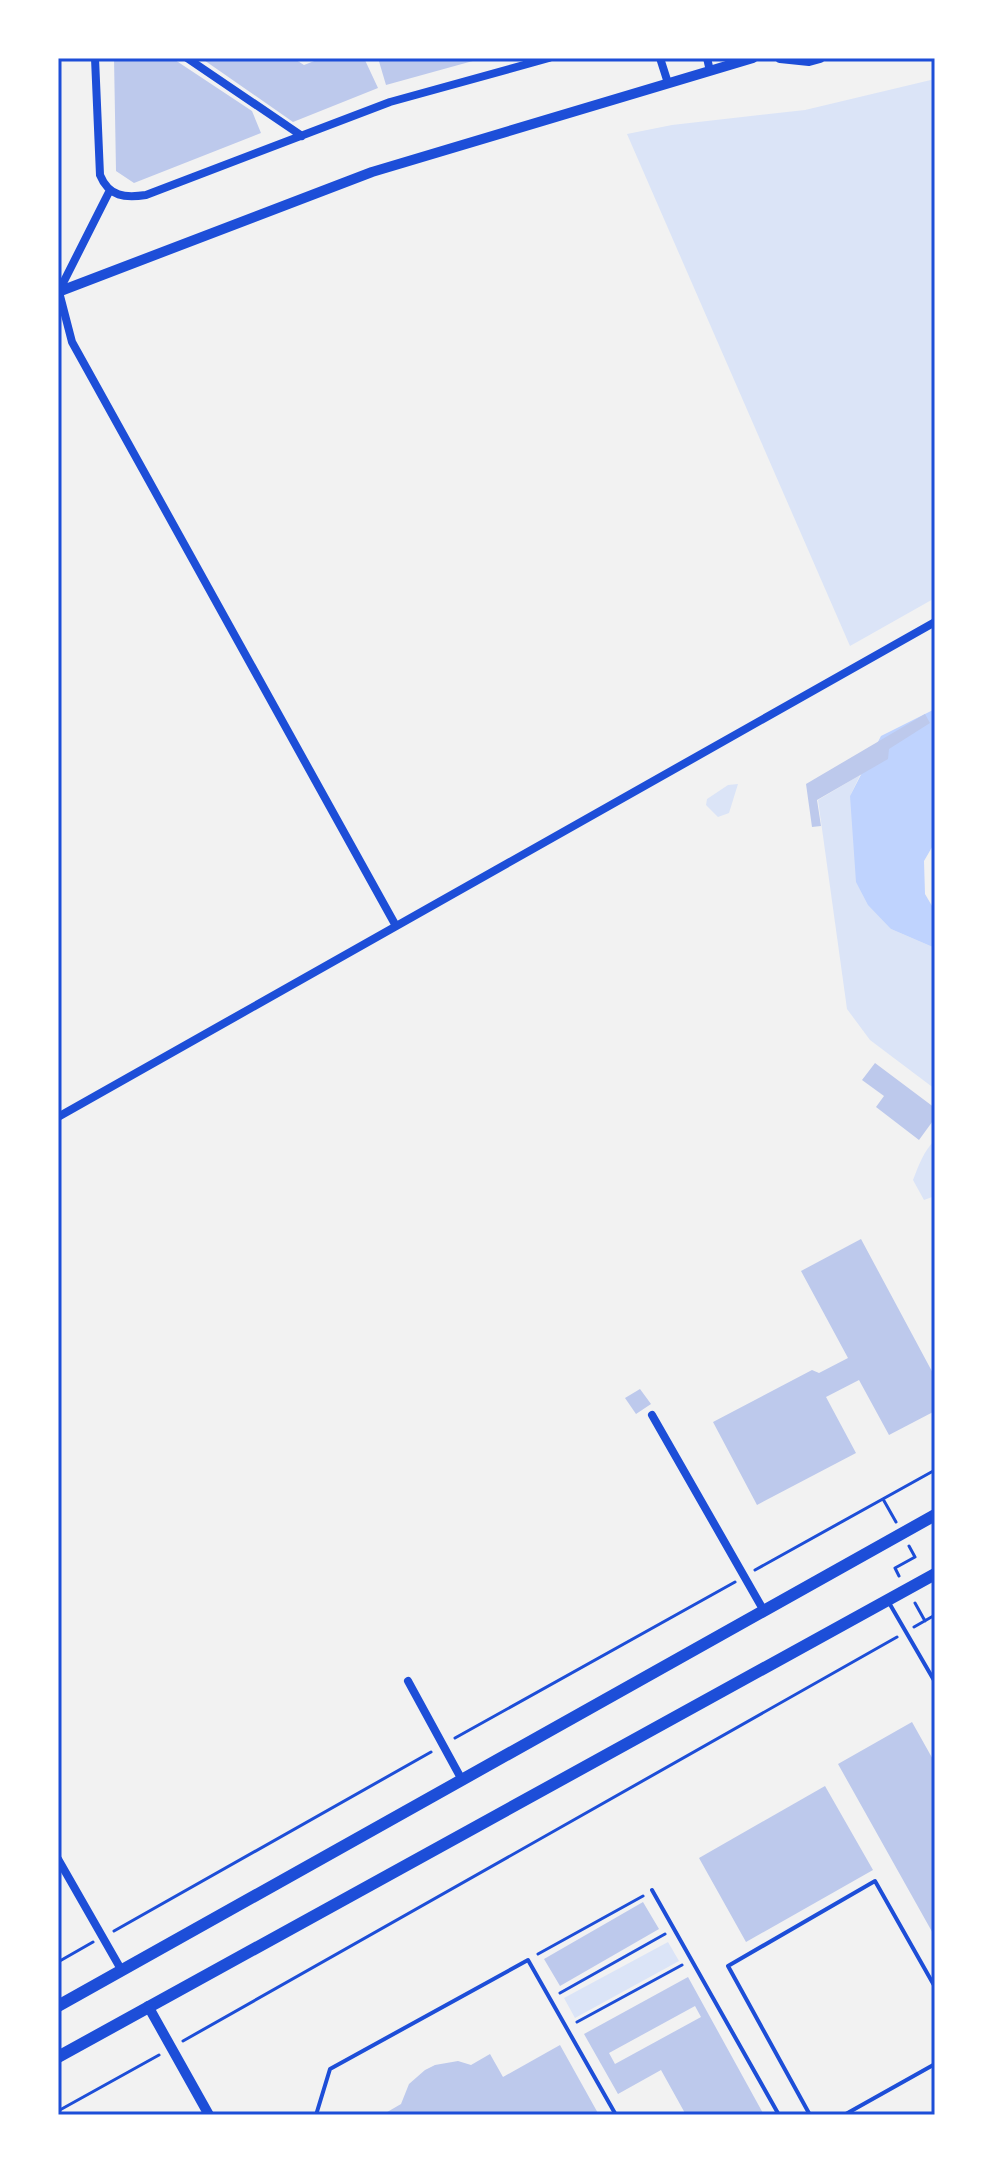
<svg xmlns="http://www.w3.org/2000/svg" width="993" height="2173" viewBox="0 0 993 2173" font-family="Quicksand,sans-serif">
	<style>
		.green { fill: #dbe4f7 }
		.water { fill: #bfd3fe }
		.building { fill: #bdc9ec; fill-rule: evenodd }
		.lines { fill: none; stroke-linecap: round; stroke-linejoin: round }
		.path { stroke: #1d4ed8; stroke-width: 3 }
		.service { stroke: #1d4ed8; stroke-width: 4 }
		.minor { stroke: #1d4ed8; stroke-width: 8 }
		.tertiary { stroke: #1d4ed8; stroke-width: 10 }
		.primary { stroke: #1d4ed8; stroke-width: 12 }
		.neatline { fill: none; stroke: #1d4ed8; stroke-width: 3 }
	</style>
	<rect width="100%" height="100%" fill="#f2f2f2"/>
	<path class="green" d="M935,79V598L850,646L627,134L672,125L805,110Z
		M860,775L850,796L891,929L935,948V1089L870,1040L847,1009L818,800Z
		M738,784L729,813L718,817L706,805L707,799L728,785Z
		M935,1140V1196L924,1200L913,1180C919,1165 923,1152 935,1140Z
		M668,1942L679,1961L575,2018L564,1998Z"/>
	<path class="water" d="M935,709V842L924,861L925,894L935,911V948L891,929L868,905L856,882L850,796L881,736Z"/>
	<path class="building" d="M114,58H172L252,111L261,133L134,183L116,171Z
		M201,58H293L304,65L322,58H364L378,88L293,122Z
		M378,58H479L480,59L386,85Z
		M925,714L930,723L889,749L888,759L817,800L821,826L812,827L806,784Z
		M875,1063L935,1108V1118L919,1140L876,1107L884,1096L862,1080Z
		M861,1239L935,1377V1411L889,1435L859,1380L826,1397L856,1453L757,1505L713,1422L812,1370L819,1373L848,1358L801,1271Z
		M640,1389L651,1404L636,1414L625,1398Z
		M912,1722L935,1763V1937L838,1764Z
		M825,1786L873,1870L746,1942L699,1858Z
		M643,1902L659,1929L560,1986L544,1959Z
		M688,1977L764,2115H686L661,2070L618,2094L584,2034ZM695,2006L701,2017L615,2064L609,2053Z
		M560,2045L599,2115H382L401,2104L409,2084L425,2070L435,2065L458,2061L471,2065L490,2054L503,2077Z"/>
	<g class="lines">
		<path class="path" d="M883,1499L896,1522
			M755,1570L935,1470
			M899,1576L895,1568L915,1557L909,1546
			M915,1603L925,1621
			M914,1627L935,1615
			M455,1738L735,1582
			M114,1931L431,1752
			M538,1954L643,1896
			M58,1962L93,1942
			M560,1993L665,1934
			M577,2022L682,1965
			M183,2041L897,1637
			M58,2111L159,2055"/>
		<path class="service" d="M888,1601L935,1682
			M652,1890L779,2115
			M316,2115L330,2069L528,1960L616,2115
			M810,2115L728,1966L875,1881L935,1987
			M844,2115L935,2064"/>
		<path class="minor" d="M95,58L100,175C109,197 125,198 146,195L390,102L549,58
			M187,58L302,136
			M660,58L668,83
			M707,58L710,71
			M58,288L72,342L396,926
			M59,291L110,190
			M58,1117L935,622
			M652,1415L764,1611
			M408,1681L462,1780
			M58,1859L122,1971"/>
		<path class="tertiary" d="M780,58L809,61L820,58
			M58,292L372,172L753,58
			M148,2006L209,2115"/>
		<path class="primary" d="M58,2006L935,1515
			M58,2057L935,1574"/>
	</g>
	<rect width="993" height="2173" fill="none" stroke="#ffffff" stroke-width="120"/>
	<rect x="60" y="60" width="873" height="2053" class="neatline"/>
</svg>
